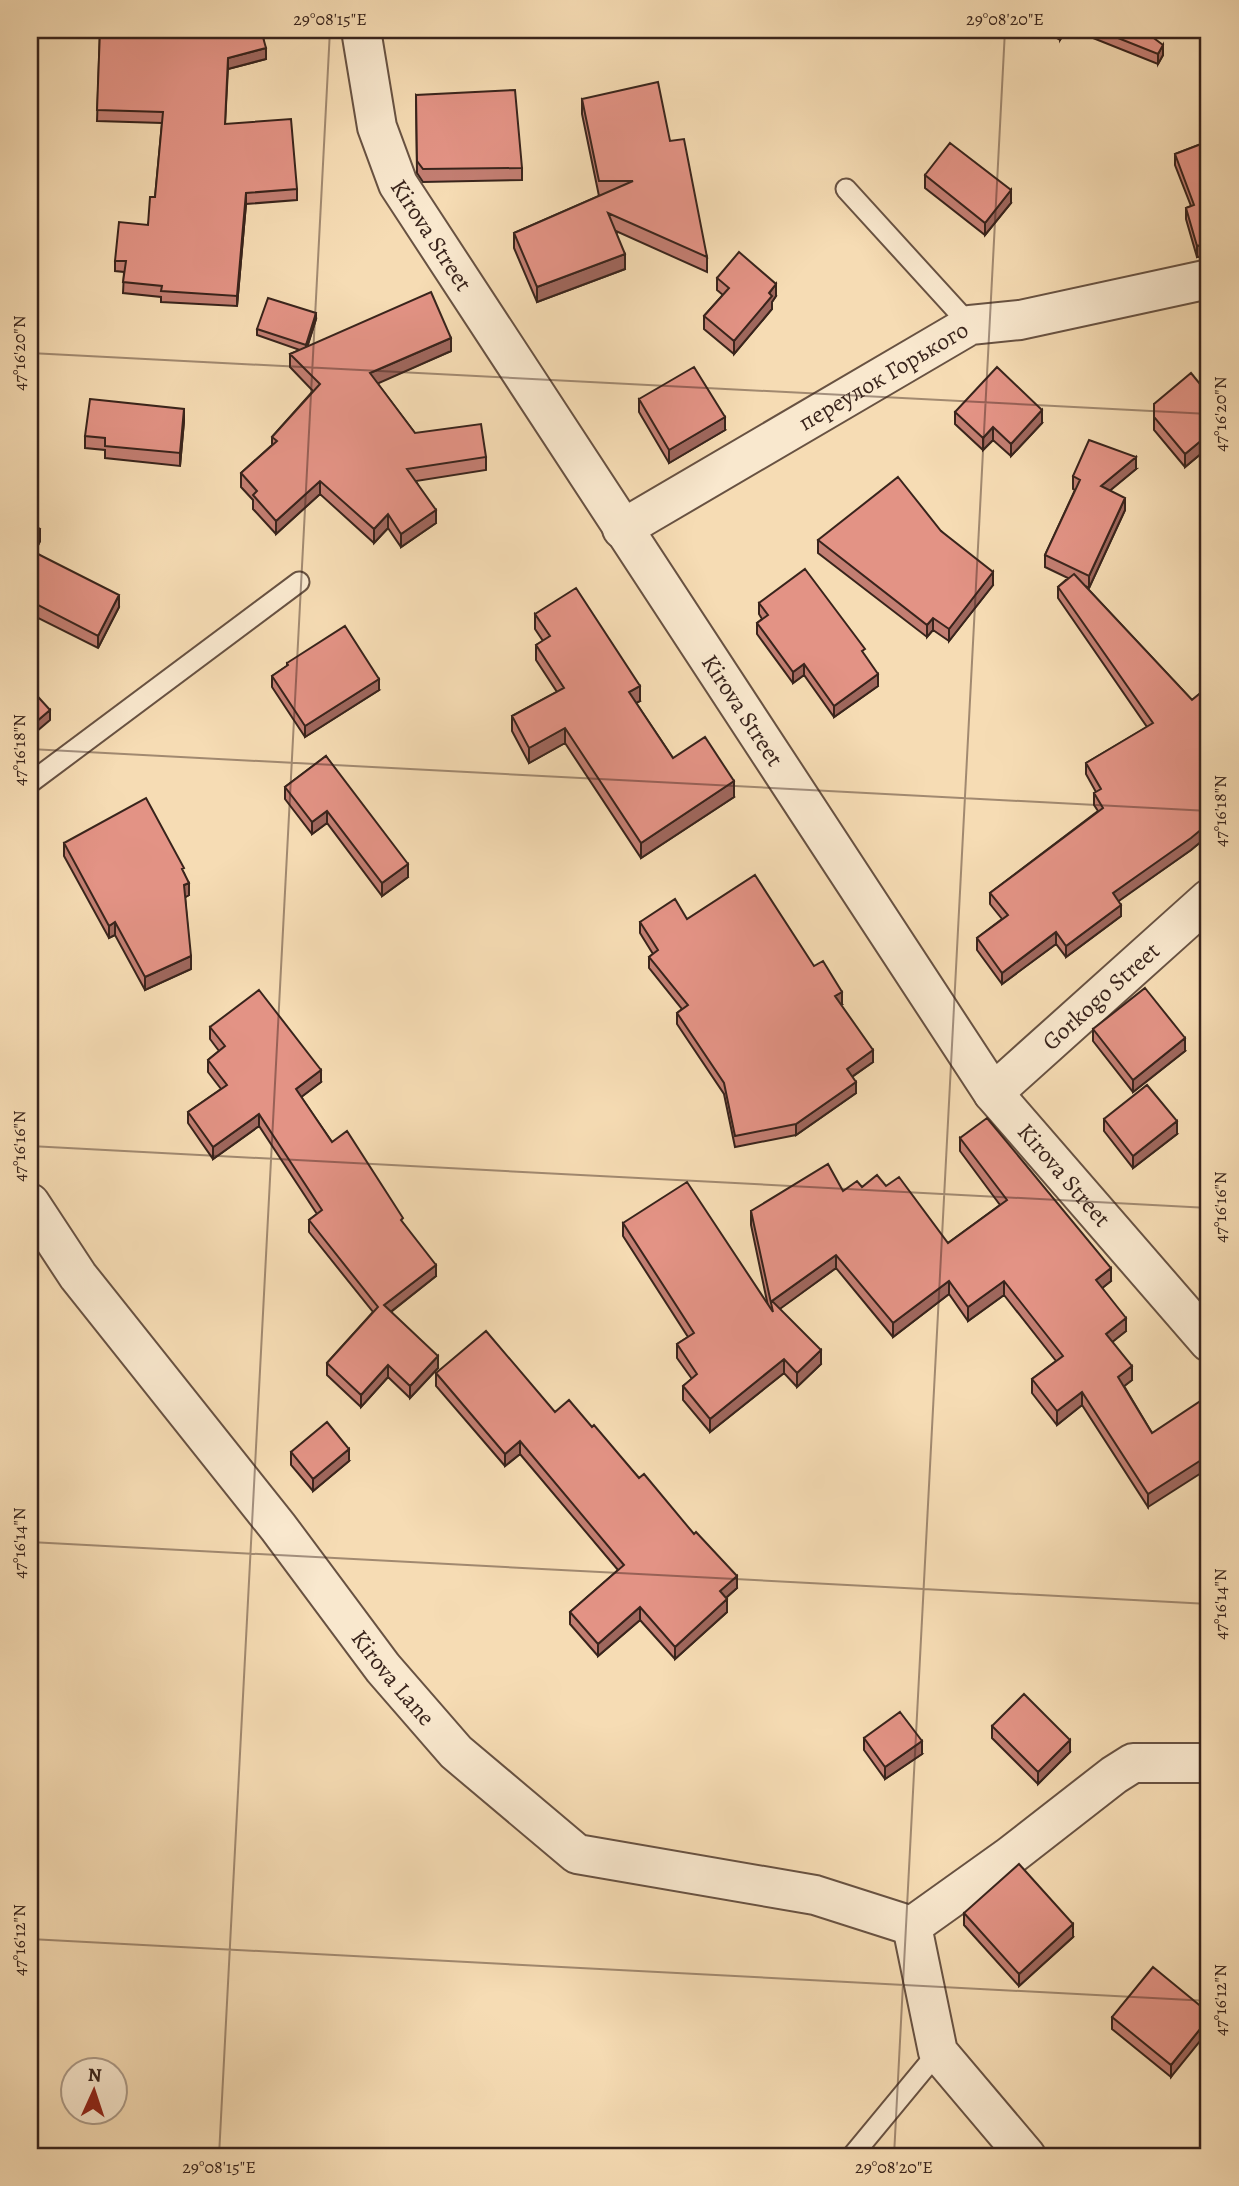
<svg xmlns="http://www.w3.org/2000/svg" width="1239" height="2186" viewBox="0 0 1239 2186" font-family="Alegreya,serif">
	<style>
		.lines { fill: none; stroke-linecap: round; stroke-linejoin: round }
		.service-casing { stroke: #685242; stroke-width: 23 }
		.minor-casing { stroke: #685242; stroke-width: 42 }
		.service { stroke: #f9e8ce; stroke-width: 19 }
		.minor { stroke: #f9e8ce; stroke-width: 38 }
		.wall { fill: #c37e72; stroke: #39241c; stroke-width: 2 }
		.shaded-wall { fill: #9f675d; stroke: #39241c; stroke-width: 2 }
		.building { fill: #e39385; stroke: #39241c; stroke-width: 2 }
		.ticks { fill: none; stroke: #39241c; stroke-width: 2; stroke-opacity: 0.45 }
		.labels { text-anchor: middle; stroke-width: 7; stroke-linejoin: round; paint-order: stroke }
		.street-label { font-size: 24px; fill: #39241c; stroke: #f9e8ce }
		.neatline { fill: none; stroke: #39241c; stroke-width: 2.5 }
		.ticks-label { font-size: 18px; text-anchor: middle; fill: #39241c }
	</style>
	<rect width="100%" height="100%" fill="#f6dcb4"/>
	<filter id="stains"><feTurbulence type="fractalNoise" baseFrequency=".00286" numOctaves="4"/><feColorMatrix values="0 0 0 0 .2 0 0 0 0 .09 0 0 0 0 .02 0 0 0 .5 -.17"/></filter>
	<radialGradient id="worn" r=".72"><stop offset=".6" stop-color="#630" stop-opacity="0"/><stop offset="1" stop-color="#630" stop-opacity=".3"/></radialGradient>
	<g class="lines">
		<defs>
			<path id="service" d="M846,189L970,325
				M30,783L299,582
				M852,2156L938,2052"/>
			<g id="minor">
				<path id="s1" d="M361,30L377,127L398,184L993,1093L1209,1342"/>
				<path id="s2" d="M622,529L970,325L1020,320L1209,279"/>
				<path id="s3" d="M993,1093L1209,899"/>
				<path id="s4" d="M30,1203L78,1276L278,1527L383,1668L456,1752L577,1854L815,1895L912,1926"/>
				<path d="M1026,2156L938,2052L912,1926L1010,1856L1114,1775L1133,1763H1209"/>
			</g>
		</defs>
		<use href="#service" class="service-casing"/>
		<use href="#minor" class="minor-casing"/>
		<use href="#service" class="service"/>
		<use href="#minor" class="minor"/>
	</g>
	<path class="wall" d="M30,30H40V31L30,32Z
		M100,30H277V32L263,36L266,59L228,69L225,124L297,189V200L246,204L237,306L161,302V297L123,293L124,272L115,271V261L148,225L155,197L162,123L97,121Z
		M1043,30H1066L1060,40Z
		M1073,30H1143L1163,55L1158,64Z
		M416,95L522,168V180L423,182L417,173Z
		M582,99L670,141L707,257V272L616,231L625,269L537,302L514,248V233L599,196L582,114Z
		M1209,141V255L1197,257L1186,219V208L1191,206L1175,165V154Z
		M925,175L1011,203L985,235L925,188Z
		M717,278L776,296L772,302V309L734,354L704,329V316L723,295L717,290Z
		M316,319L307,347L451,351L377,383L415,433L486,457V470L416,481L436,523L401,547L388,528L374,543L320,494L276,534L253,509V500L241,487V473L272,445V437L313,391L290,367V354L300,350L257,335V329Z
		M1209,395V447L1185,467L1154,430V404Z
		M639,399L725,430L669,463L639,412Z
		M955,412L1042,423L1011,456L993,440L983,450L955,424Z
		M184,421L180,466L105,458V450L85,448V436Z
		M1136,469L1110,490L1125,510L1089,588L1085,586L1192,700L1209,686V835L1191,850L1118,901L1121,916L1066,957L1056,944L1002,984L977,950V938L1002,919L990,904V893L1098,811L1094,805V793L1096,792L1086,774V763L1147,727L1058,598V587L1068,578L1045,567V555L1075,490L1073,489V476Z
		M30,523L40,541L35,552L119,607L98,648L30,614Z
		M941,531L993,585L949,641L933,630L927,637L818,553V540Z
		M759,603L865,656L878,686L834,717L804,675L793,683L757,634V623L762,619L759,614Z
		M535,614L640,701L636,703L673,758L734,797L641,858L565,743L529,763L512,731V716L557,692L536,660V645L543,641L535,629Z
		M287,663L379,690L305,737L272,687V676L287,666Z
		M326,756L408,877L382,896L327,823L312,834L285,799V787Z
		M64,843L184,873L189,895L185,897L191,969L145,990L115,935L109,938L64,856Z
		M687,919L814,966L842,1004H840L873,1062L852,1077L856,1093L796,1135L735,1147L724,1094L677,1024V1013L682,1009L649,968V957L653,954L640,933V922Z
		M210,1027L321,1082L301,1097L332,1142L403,1223L436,1276L391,1312L438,1368L410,1398L388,1377L361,1407L327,1375V1363L373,1312L309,1232V1220L317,1214L259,1126L213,1159L188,1123V1112L221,1089L208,1072V1060L219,1051L210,1039Z
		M1093,1029L1185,1051L1133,1092L1093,1041Z
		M1104,1119L1177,1134L1133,1168L1104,1131Z
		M960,1138L1111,1281L1102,1288L1126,1331L1112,1342L1132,1380L1124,1386L1152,1433L1148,1507L1082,1405L1057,1425L1032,1393V1379L1056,1361L1004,1295L968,1321L949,1294L893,1337L836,1268L779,1309L821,1364L797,1387L784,1373L710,1432L683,1400V1386L692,1379L677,1358V1344L688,1337L623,1236V1223L768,1306L751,1225V1211L862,1187L886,1186L948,1243L1000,1205L960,1151Z
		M436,1373L555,1412L592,1427L639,1478L737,1588L726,1598L727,1612L675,1659L640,1620L598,1656L570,1624V1612L618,1570L520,1454L505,1466L436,1386Z
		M291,1452L349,1461L313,1491L291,1465Z
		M992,1726L1070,1752L1038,1784L992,1738Z
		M864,1738L922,1754L885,1779L864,1750Z
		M964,1913L1073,1937L1019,1986L964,1925Z
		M1209,2013L1171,2077L1112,2029V2017Z"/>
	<path class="shaded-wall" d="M260,30H277V32L260,36Z
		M1060,30H1066L1060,40Z
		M1163,45V55L1158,64V54Z
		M266,48V59L228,69V58Z
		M1011,190V203L985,235V223Z
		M246,193V204L237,306V296Z
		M1209,243V255L1197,257V246Z
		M625,254V269L537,302V287Z
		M776,284V296L772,302V309L734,354V341Z
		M316,313V319L306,351V345Z
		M451,338V351L370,387V373Z
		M184,409V421L180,466V453Z
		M1042,410V423L1011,456V444Z
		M725,417V430L669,463V450Z
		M993,427V440L983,450V438Z
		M1209,434V447L1185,467V454Z
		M1136,457V469L1101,498V486Z
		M320,481V494L276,534V521Z
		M1125,498V510L1089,588V576Z
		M436,510V523L401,547V534Z
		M388,514V528L374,543V529Z
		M40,529V541L30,562V549Z
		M993,572V585L949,641V629Z
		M119,595V607L98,648V636Z
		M933,618V630L927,637V625Z
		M804,664V675L793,683V672Z
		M878,674V686L834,717V706Z
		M379,679V690L305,737V726Z
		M640,686V701L629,707V692Z
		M50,710V720L30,737V727Z
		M565,728V743L529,763V748Z
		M734,781V797L641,858V843Z
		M327,811V823L312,834V822Z
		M1209,823V835L1191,850L1113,905V893Z
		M408,864V877L382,896V883Z
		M189,883V895L184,898V885Z
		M1121,905V916L1066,957V946Z
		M115,922V935L109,938V926Z
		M1056,932V944L1002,984V973Z
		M191,956V969L145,990V977Z
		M842,992V1004L835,1008V996Z
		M1185,1038V1051L1133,1092V1080Z
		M873,1050V1062L847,1080V1069Z
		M321,1070V1082L296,1101V1089Z
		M856,1082V1093L796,1135V1124Z
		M259,1114V1126L213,1159V1147Z
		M1177,1121V1134L1133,1168V1156Z
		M836,1255V1268L773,1314L772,1301Z
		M436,1265V1276L384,1317V1305Z
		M1111,1268V1281L1096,1293V1280Z
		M949,1281V1294L893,1337V1323Z
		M1004,1281V1295L968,1321V1307Z
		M1126,1318V1331L1106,1347V1334Z
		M821,1350V1364L797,1387V1373Z
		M438,1356V1368L410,1398V1386Z
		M784,1359V1373L710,1432V1419Z
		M388,1365V1377L361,1407V1395Z
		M1132,1366V1380L1118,1391V1377Z
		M1082,1392V1405L1057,1425V1411Z
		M520,1441V1454L505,1466V1454Z
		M1209,1444V1468L1148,1507V1494Z
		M349,1449V1461L313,1491V1479Z
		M737,1576V1588L720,1603V1591Z
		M727,1599V1612L675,1659V1647Z
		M640,1607V1620L598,1656V1644Z
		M1070,1740V1752L1038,1784V1772Z
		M922,1741V1754L885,1779V1767Z
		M1073,1924V1937L1019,1986V1974Z
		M1209,2018V2030L1171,2077V2065Z"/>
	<path class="building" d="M100,30H261L266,48L228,58L225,124L291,119L297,189L246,193L237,296L161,291L162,286L123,282L126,261H115L119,222L148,225L150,197H155L163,112L97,110Z
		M1098,30H1143L1163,45L1158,54Z
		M658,82L670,141L684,139L707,257L608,213L625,254L537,287L514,233L633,181H599L582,99Z
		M515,90L522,168L423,169L417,161L416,95Z
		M1209,141V243L1197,246L1186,208L1194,205L1175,154Z
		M950,143L1011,190L985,223L925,175Z
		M739,252L776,284L769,293L772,296L734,341L704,316L729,288L717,278Z
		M431,292L451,338L370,373L415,433L481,424L486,457L407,469L436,510L401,534L388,514L374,529L320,481L276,521L253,495L257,491L241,473L277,441L272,437L320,384L290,354Z
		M268,298L316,313L306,345L257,329Z
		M694,367L725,417L669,450L639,399Z
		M997,367L1042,410L1011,444L993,427L983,438L955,412Z
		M1191,373L1209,395V434L1185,454L1154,417V404Z
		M90,399L184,409L180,453L105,446V438L85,436Z
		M1089,440L1136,457L1101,486L1125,498L1089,576L1045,555L1080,480L1073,476Z
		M898,477L941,531L993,572L949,629L933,618L927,625L818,540Z
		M30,523L40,529L30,549Z
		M30,550L119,595L98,636L30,601Z
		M805,569L865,649L862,651L878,674L834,706L804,664L793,672L757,623L768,615L759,603Z
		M1074,574L1192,700L1209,686V823L1191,838L1113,893L1121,905L1066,946L1056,932L1002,973L977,938L1008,915L990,893L1103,808L1094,793L1101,789L1086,763L1153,723L1058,587Z
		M576,588L640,686L629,692L673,758L705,737L734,781L641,843L565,728L529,748L512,716L564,688L536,645L550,636L535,614Z
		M345,626L379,679L305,726L272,676L288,665L287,663Z
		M30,688L50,710L30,727Z
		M326,756L408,864L382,883L327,811L312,822L285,787Z
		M146,798L184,868L182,869L189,883L184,885L191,956L145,977L115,922L109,926L64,843Z
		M755,875L814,966L823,961L842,992L835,996L873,1050L847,1069L856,1082L796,1124L735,1136L724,1083L677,1013L688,1005L649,957L658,950L640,922L675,899L687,919Z
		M1145,988L1185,1038L1133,1080L1093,1029Z
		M259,990L321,1070L296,1089L332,1142L347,1131L403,1218L401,1220L436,1265L384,1305L438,1356L410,1386L388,1365L361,1395L327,1363L378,1307L309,1220L322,1210L259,1114L213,1147L188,1112L227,1085L208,1060L225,1046L210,1027Z
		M1147,1085L1177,1121L1133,1156L1104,1119Z
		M987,1118L1111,1268L1096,1280L1126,1318L1106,1334L1132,1366L1118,1377L1152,1433L1202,1400L1209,1411V1455L1148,1494L1082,1392L1057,1411L1032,1379L1063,1356L1004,1281L968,1307L949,1281L893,1323L836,1255L772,1301L821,1350L797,1373L784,1359L710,1419L683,1386L697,1374L677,1344L694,1333L623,1223L687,1182L773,1312L751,1211L828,1164L843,1191L857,1181L862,1187L877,1175L886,1186L899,1177L948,1243L1007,1200L960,1138Z
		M486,1331L555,1412L569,1400L592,1427L594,1425L639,1478L644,1474L694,1534L696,1532L737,1576L720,1591L727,1599L675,1647L640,1607L598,1644L570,1612L624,1565L520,1441L505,1454L436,1373Z
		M327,1422L349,1449L313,1479L291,1452Z
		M1024,1694L1070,1740L1038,1772L992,1726Z
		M900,1712L922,1741L885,1767L864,1738Z
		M1019,1864L1073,1924L1019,1974L964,1913Z
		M1153,1967L1209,2013V2018L1171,2065L1112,2017Z"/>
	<path class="ticks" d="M30,353L1209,414M30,749L1209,811M30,1146L1209,1208M30,1542L1209,1604M30,1939L1209,2001M219,2156L330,30M894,2156L1005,30"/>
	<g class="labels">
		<g class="street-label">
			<text dy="8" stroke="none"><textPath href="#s1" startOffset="220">Kirova Street</textPath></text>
			<text dy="8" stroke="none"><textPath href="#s2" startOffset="303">переулок Горького</textPath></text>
			<text dy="8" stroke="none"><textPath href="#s1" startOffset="788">Kirova Street</textPath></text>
			<text dy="8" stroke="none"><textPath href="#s3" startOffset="145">Gorkogo Street</textPath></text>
			<text dy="8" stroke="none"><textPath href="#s1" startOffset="1354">Kirova Street</textPath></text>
			<text dy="8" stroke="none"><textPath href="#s4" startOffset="598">Kirova Lane</textPath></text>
		</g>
	</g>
	<rect width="1239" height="2186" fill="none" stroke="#f6dcb4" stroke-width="77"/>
	<g transform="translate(94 2091) rotate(3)"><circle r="33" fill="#f9e8ce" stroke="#ac9a87" stroke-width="2"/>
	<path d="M0-5L12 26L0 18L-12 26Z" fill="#8f2418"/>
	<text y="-10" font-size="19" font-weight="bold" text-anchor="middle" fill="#39241c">N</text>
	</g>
	<rect x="38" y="38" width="1162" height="2110" class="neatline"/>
	<g class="ticks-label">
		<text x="330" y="25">29°08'15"E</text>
		<text x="1005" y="25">29°08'20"E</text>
		<text transform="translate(19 353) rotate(-90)" y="6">47°16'20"N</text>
		<text transform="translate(1220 414) rotate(-90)" y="6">47°16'20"N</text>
		<text transform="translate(19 750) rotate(-90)" y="6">47°16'18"N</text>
		<text transform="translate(1220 811) rotate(-90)" y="6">47°16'18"N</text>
		<text transform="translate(19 1146) rotate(-90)" y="6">47°16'16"N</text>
		<text transform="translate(1220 1207) rotate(-90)" y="6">47°16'16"N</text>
		<text transform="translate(19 1543) rotate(-90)" y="6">47°16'14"N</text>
		<text transform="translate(1220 1604) rotate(-90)" y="6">47°16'14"N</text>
		<text transform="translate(19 1940) rotate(-90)" y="6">47°16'12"N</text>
		<text transform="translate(1220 2000) rotate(-90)" y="6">47°16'12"N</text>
		<text x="219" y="2173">29°08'15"E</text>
		<text x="894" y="2173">29°08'20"E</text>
	</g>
	<rect width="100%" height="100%" filter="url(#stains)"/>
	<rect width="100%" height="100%" fill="url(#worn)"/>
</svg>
